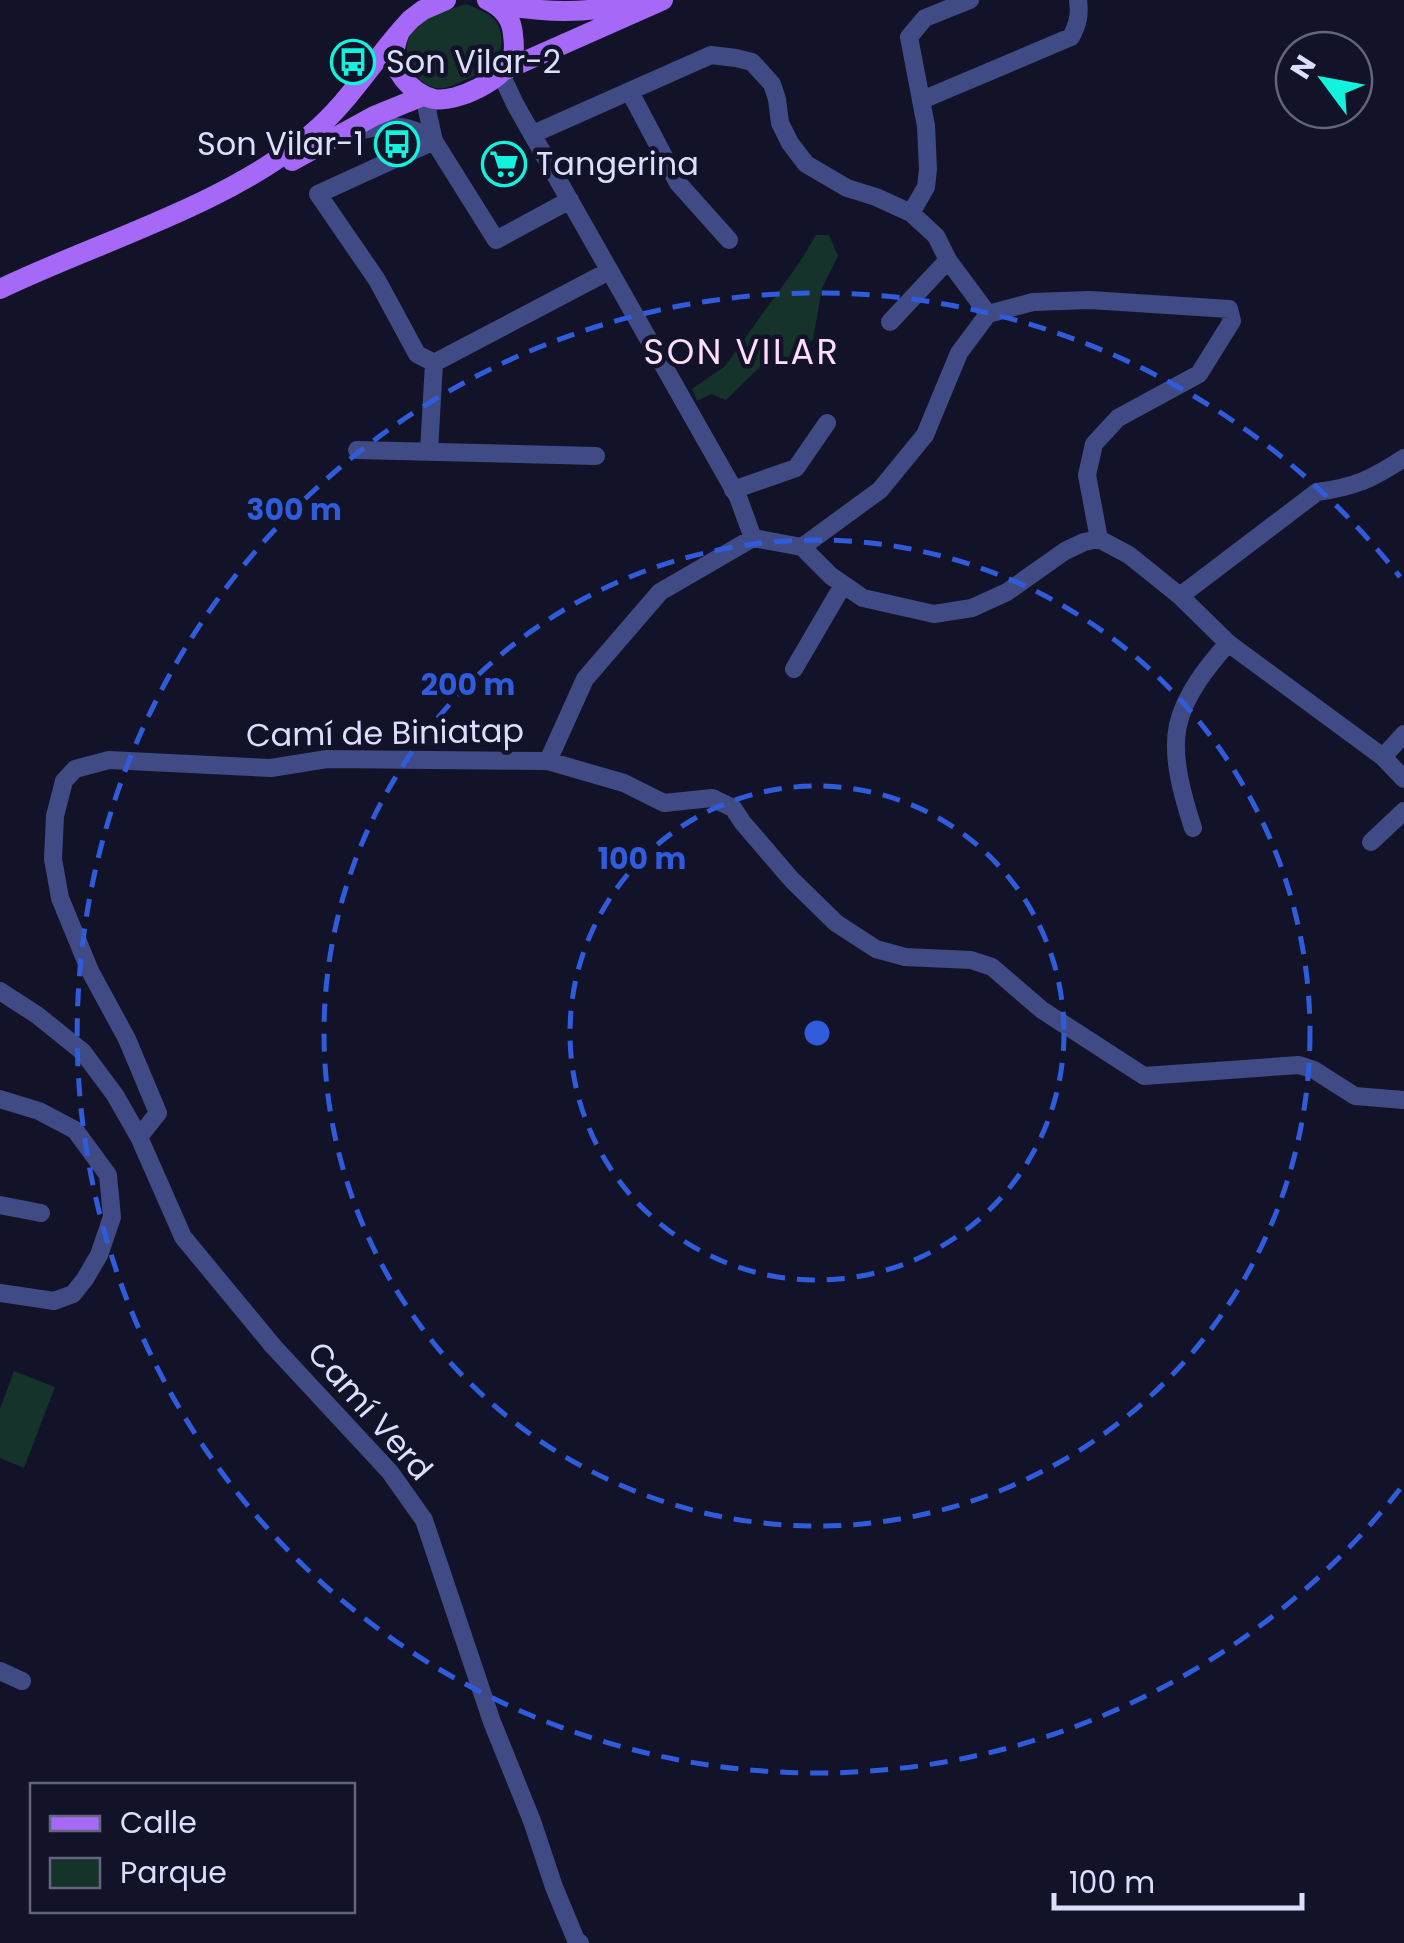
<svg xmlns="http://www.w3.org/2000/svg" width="1404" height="1943" viewBox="0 0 1404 1943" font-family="Poppins,sans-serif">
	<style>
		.green { fill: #15322b }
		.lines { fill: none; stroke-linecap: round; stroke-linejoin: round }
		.minor { stroke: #404b85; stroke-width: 18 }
		.major { stroke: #a669f7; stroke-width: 20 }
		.ring { fill: none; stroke: #305cdc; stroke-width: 5; stroke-dasharray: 18 12 }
		.labels { text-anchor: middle; stroke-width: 9; stroke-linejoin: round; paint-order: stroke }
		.poi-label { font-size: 32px; fill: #dcdefd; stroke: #121329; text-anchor: start }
		.street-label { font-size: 32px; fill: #dcdefd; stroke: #121329 }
		.neighbourhood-label { font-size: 35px; letter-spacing: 2.5px; fill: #fdddf8; stroke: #121329 }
		.centre { fill: #305cdc; stroke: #121329; stroke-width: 5 }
		.ring-label { font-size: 30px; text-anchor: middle; font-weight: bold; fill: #305cdc; stroke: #121329; stroke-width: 9; stroke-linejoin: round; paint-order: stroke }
	</style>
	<rect width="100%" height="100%" fill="#121329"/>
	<path class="green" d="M466,4C475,8 487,12 494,19C506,32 503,57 489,69C483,73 474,76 467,79C456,84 443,92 430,86C408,77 398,43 416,27C429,14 450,9 466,4Z
		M816,235H829L838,256L822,288L813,339L790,363L769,358L726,400L711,394L697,401L692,389L725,366L799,263Z
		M14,1371L55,1387L24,1468L0,1458V1409Z"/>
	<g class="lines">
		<path class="minor" d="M501,74L515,104L738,497L753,538
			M630,92L678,183L729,240
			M432,99L427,110L434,141L496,240L570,200
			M922,100L1071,37C1078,24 1080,15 1078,0
			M355,132C385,124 408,122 434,141
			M533,134L711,55L736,58L752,62L772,84L777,99L780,123L790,143L806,164L847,188L876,197L911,213L936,236L948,260L988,314
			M911,213L926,187L928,169L926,126L909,37L925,18L970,0
			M890,322L948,260
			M434,363L609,271
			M357,450L596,456
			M429,451L434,363L417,354L377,280L318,194L434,141
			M733,490L796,468L827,423
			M753,538L802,547L831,576L863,598L934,614L972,608L1007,592L1065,551L1084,542L1099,539L1129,555L1180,596L1228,643L1383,757L1404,779
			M802,547L880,490L925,435L959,353L988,314L1033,302L1090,300L1229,309L1232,321L1199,374L1118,418L1094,444L1087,475L1099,539
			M1180,596L1317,492C1355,487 1372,479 1404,458
			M794,669L843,585
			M1383,757L1404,734
			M548,761L585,679L660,592L753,538
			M1193,828C1183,797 1171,757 1178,725C1185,694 1208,666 1228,643
			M1371,842L1404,811
			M0,991L37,1015L83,1052L115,1095L139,1137L183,1237L273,1346L390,1472L424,1520L492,1722L532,1821L554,1887L576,1940L580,1943
			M0,1099L39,1111L75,1130L108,1175L112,1217L99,1255L85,1279L73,1294L54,1301L0,1293
			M139,1137L158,1113L127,1039L90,971L60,898L53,859L55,816L64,781L75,769L109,760L271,768L327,759L548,761L624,783L664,803L712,798L733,808L743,823L792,880L836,923L876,949L905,957L971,960L992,967L1042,1010L1144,1076L1299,1065L1314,1070L1355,1096L1404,1100
			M0,1205L41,1213
			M0,1671L22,1681"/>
		<path class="major" d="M495,4C545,13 585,14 635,3
			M399,34C393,49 392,64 403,78C411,88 420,96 434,99C457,103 503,80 512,58C515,51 514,42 513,35C512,18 502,7 487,0
			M505,70L663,0
			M292,161L374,116L423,96
			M0,289C100,241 224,206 310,135C351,101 375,57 411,19L423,10L446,0"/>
	</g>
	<g class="ring">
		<circle cx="817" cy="1033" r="247"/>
		<circle cx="817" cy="1033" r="493"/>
		<path d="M1400 1489A740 740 0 1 1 1400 577"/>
	</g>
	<defs>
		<symbol id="bus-ring" viewBox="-11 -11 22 22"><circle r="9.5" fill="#121329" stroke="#13f2dc" stroke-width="1.5"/><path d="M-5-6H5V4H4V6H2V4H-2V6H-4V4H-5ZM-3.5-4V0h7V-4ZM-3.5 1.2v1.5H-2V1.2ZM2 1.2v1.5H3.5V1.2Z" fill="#13f2dc"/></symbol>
		<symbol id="supermarket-ring" viewBox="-11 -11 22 22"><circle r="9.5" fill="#121329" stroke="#13f2dc" stroke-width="1.5"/><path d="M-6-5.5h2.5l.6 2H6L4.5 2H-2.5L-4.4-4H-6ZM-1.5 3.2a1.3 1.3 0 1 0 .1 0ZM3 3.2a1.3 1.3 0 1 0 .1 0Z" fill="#13f2dc"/></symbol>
	</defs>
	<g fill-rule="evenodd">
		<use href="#bus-ring" x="328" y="37" width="50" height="50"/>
		<use href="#bus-ring" x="372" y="119" width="50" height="50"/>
		<use href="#supermarket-ring" x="479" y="139" width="50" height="50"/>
	</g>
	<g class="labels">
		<g class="poi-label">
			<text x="386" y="73">Son Vilar-2</text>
			<text x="364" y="155" text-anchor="end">Son Vilar-1</text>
			<text x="536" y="175">Tangerina</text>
		</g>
		<g class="street-label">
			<text transform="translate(385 733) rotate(-1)" y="11">Camí de Biniatap</text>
			<text transform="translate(370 1411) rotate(49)" y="11">Camí Verd</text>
		</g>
		<g class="neighbourhood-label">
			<text x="742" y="364">SON VILAR</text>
		</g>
	</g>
	<circle cx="817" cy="1033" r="15" class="centre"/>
	<g class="ring-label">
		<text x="294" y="520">300 m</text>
		<text x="468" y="695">200 m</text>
		<text x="642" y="869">100 m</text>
	</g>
	<rect x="30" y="1783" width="325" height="130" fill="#121329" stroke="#63647e" stroke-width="2.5"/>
	<rect x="50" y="1816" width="50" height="15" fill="#a669f7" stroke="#63647e" stroke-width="2.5"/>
	<text x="120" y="1833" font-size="30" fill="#dcdefd">Calle</text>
	<rect x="50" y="1858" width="50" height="30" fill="#15322b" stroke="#63647e" stroke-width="2.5"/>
	<text x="120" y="1883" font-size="30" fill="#dcdefd">Parque</text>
	<g transform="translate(1324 80) rotate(302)"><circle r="48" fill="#121329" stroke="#63647e" stroke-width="2.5"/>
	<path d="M0-8L18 38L0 25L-18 38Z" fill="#13f2dc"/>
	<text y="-15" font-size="28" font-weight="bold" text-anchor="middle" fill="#dcdefd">N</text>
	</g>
	<path d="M1054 1893v15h248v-15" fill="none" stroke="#dcdefd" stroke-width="5"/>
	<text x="1069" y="1893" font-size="30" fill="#dcdefd" stroke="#121329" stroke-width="8" paint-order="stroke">100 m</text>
</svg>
